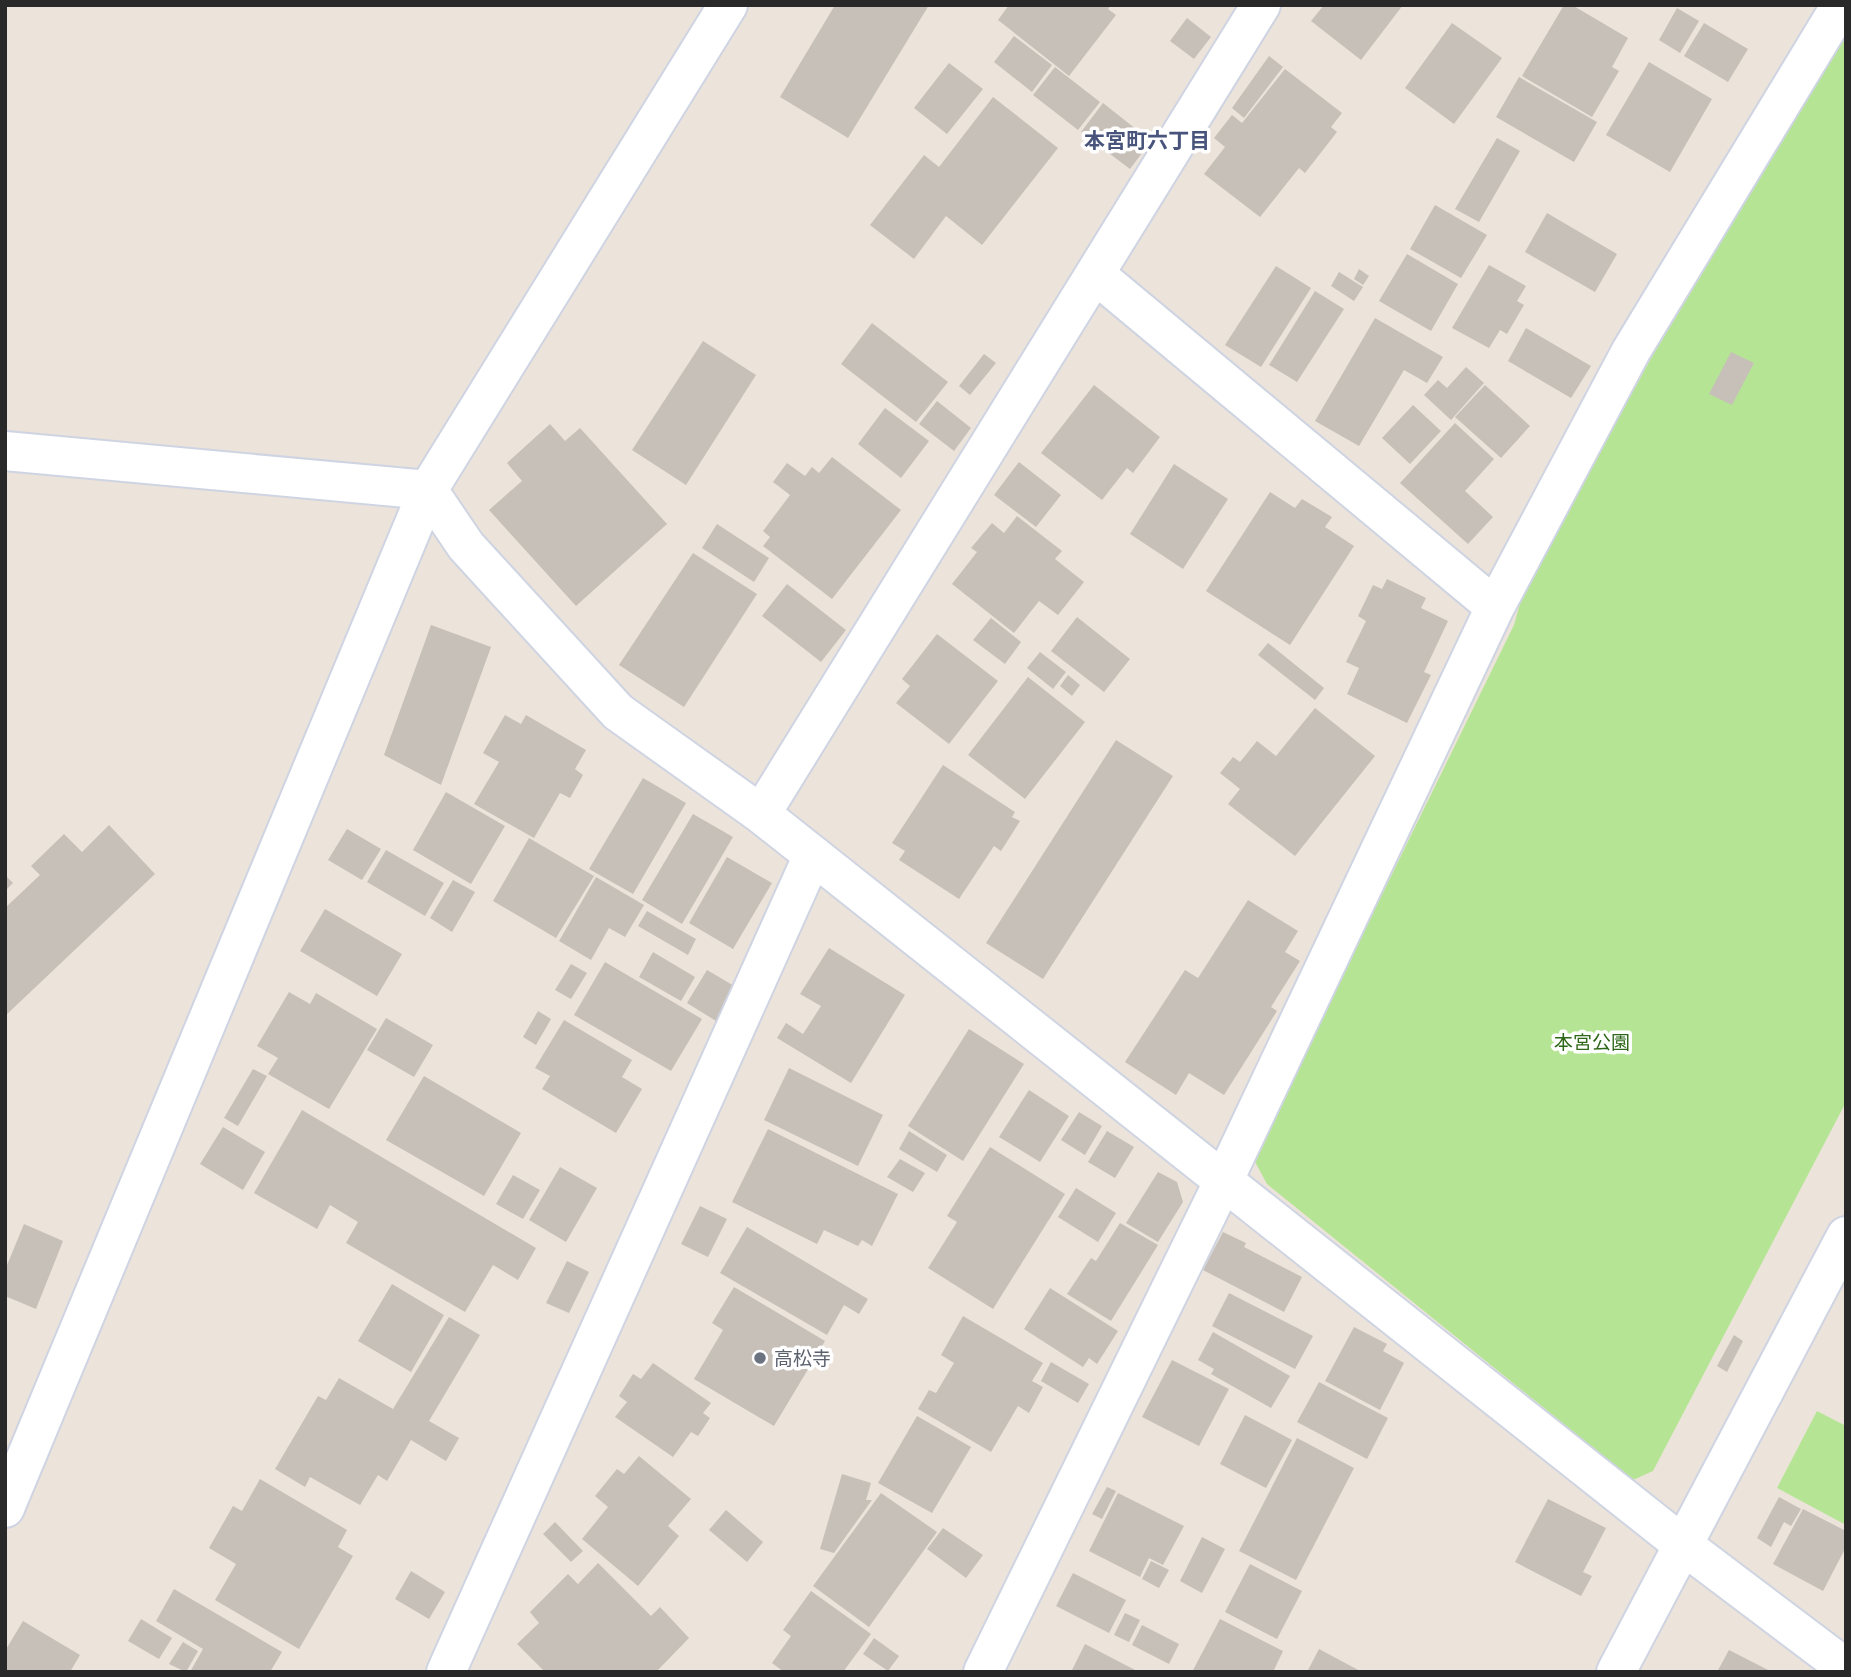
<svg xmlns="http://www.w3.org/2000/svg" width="1851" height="1677" viewBox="0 0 1851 1677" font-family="'Roboto Condensed','Noto Sans JP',sans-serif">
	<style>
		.green { fill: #b5e594 }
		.building { fill: #c7c0b9 }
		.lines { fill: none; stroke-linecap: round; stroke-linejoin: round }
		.minor-casing { stroke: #cfd4e2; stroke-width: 42 }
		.minor { stroke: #fff; stroke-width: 38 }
		.worship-dot { fill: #6b7280; stroke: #fff; stroke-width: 2.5 }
		.labels { text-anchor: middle; stroke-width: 7; stroke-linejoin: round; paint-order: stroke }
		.park-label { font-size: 19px; fill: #2d6717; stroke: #fff }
		.worship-label { font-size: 19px; fill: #5b616d; stroke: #fff; text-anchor: start }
		.neighbourhood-label { font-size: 21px; font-weight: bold; fill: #48547b; stroke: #fff }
	</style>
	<rect width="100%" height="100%" fill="#ece3da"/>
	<path class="green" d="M1846,35V1102L1653,1471L1633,1480L1267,1184L1253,1158L1514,625L1524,589L1654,353Z
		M1817,1411L1846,1426V1525L1777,1488Z"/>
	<path class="building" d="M835,5H929L848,138L780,97Z
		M1009,5H1111L1108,9L1116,15L1069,76L998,20Z
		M1324,5H1403L1361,60L1311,21Z
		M1564,5H1572L1628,38L1612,67L1619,71L1592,117L1522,76Z
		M1677,8L1699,21L1680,53L1659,40Z
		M1187,18L1211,37L1194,59L1170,41Z
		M1452,23L1502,58L1454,124L1405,88Z
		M1704,23L1748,49L1728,82L1684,56Z
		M1014,36L1052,65L1032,92L994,62Z
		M1269,56L1283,67L1244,118L1232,108Z
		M1649,62L1712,99L1670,172L1606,135Z
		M949,63L983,89L947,134L914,108Z
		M1055,67L1100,102L1078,130L1033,95Z
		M1285,69L1342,113L1331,127L1337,132L1305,173L1299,168L1260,217L1204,174L1225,147L1214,138L1232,115L1242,123Z
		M1519,77L1597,122L1574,162L1496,117Z
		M993,97L1058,148L982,245L946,216L914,259L870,225L924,155L939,167Z
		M1103,103L1151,141L1130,169L1081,132Z
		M1497,138L1520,151L1479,222L1455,209Z
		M1435,205L1487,235L1461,278L1410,249Z
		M1547,213L1617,254L1595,292L1525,252Z
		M1407,254L1458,284L1431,331L1379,301Z
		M1489,265L1526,286L1517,301L1524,305L1507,334L1500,330L1489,348L1452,328Z
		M1276,266L1311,288L1261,367L1225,345Z
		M1359,269L1369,276L1363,285L1354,279Z
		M1339,272L1363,287L1354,301L1331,286Z
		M1315,291L1344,309L1297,382L1269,365Z
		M1375,318L1443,357L1427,383L1404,370L1359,446L1315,421Z
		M872,323L948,382L916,422L841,364Z
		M1526,328L1591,366L1571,398L1508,361Z
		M703,341L756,375L686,485L632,450Z
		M1731,352L1754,363L1732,405L1709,394Z
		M984,354L996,363L970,395L959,386Z
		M1466,367L1484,383L1451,420L1424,395L1438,380L1447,388Z
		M1094,385L1160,437L1133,473L1127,468L1102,500L1041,453Z
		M1485,385L1530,426L1501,458L1455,417Z
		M937,401L971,428L954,451L919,424Z
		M1413,405L1441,431L1410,464L1382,438Z
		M885,408L929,441L901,478L858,444Z
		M1455,423L1494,459L1465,491L1493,517L1468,544L1400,483Z
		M550,424L565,441L580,428L667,524L576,606L489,510L522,481L507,463Z
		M832,457L901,510L832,599L763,546L770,537L763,531L790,495L773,482L787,463L805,476L812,467L819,473Z
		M1019,462L1061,495L1036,527L994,495Z
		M1174,464L1228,499L1183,569L1130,534Z
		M1270,492L1295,508L1302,499L1332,517L1325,527L1354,546L1290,645L1206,591Z
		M1017,516L1062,551L1055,559L1084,582L1058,615L1039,601L1014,633L952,584L977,552L971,548L992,523L1004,533Z
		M717,524L769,558L754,582L702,548Z
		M693,553L757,594L684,707L619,665Z
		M1387,579L1426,598L1421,608L1448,621L1424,672L1431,675L1407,723L1347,694L1359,668L1346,662L1366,621L1358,616L1373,585L1382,589Z
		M787,584L846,630L821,662L762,616Z
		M1077,617L1130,659L1104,692L1051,651Z
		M991,618L1021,642L1005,664L973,640Z
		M431,625L491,647L441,785L384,755Z
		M937,634L998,681L949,744L896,703L910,686L902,679Z
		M1268,643L1324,688L1315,700L1258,655Z
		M1040,652L1066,672L1053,689L1027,668Z
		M1068,675L1080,685L1072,696L1060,686Z
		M1028,677L1085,722L1025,799L968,755Z
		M1315,708L1375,756L1295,856L1228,804L1240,789L1220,773L1233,757L1240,762L1257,741L1276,756Z
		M505,715L521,724L526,715L586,750L575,769L583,775L570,798L560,793L534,838L474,804L499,762L483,753Z
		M1116,740L1173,776L1043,979L986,943Z
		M943,765L1015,812L1012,817L1020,821L1001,851L994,846L959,899L899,860L905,851L892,843Z
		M643,778L686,803L633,894L589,869Z
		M446,792L505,826L471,884L413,850Z
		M693,814L733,837L682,924L642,900Z
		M109,825L155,874L5,1016V908L40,875L31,866L64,834L82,852Z
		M347,829L381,849L362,880L328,860Z
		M529,838L594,876L556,938L493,901Z
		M386,850L444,883L425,916L367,882Z
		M727,857L772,883L733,949L689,923Z
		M5,875L13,883L5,891Z
		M596,877L644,905L625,937L609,928L591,960L559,941Z
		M453,880L475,892L452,932L430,918Z
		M1248,900L1298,931L1285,952L1300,961L1271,1007L1277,1011L1224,1095L1189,1073L1176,1095L1125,1062L1185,970L1198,978Z
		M325,909L402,954L377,996L300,951Z
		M647,911L696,939L688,955L638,926Z
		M829,948L905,995L851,1083L777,1038L786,1023L803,1034L821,1006L800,994Z
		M653,952L695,977L681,1001L639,977Z
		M605,962L702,1019L671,1071L574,1015Z
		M571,964L587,973L571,999L555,990Z
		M707,970L736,987L716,1021L687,1003Z
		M289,992L310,1004L316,993L377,1029L329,1109L268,1074L278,1058L257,1046Z
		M538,1011L551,1019L536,1045L523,1037Z
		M386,1018L433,1045L414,1077L367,1050Z
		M564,1020L632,1060L622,1077L642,1089L616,1133L542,1089L550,1076L535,1068Z
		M969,1029L1024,1064L963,1161L908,1126Z
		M789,1068L883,1115L858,1166L764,1120Z
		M253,1069L267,1076L238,1126L224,1118Z
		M424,1076L521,1133L484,1196L386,1140Z
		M1029,1090L1069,1116L1040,1162L999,1137Z
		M302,1110L536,1248L518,1280L493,1265L465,1312L346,1243L358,1222L330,1205L317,1229L254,1193Z
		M1079,1112L1102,1126L1085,1155L1061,1140Z
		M223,1127L265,1152L243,1190L200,1164Z
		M768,1129L898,1194L872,1246L862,1240L858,1246L824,1230L817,1244L732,1202Z
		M909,1131L947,1155L937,1172L899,1149Z
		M1107,1131L1134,1147L1115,1178L1088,1162Z
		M990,1147L1065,1194L993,1309L928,1268L957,1222L947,1216Z
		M900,1159L925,1173L913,1192L887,1177Z
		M560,1167L597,1188L566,1242L529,1220Z
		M1158,1172L1177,1182L1183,1202L1158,1242L1126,1223Z
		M513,1175L540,1190L523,1219L496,1204Z
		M1076,1188L1116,1213L1098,1242L1058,1217Z
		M700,1206L727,1219L708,1257L681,1244Z
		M1120,1223L1158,1245L1111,1321L1067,1294L1091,1258L1096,1261Z
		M24,1224L63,1241L36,1309L5,1296V1270Z
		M747,1227L868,1299L859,1314L844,1305L827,1335L720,1273Z
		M1223,1232L1246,1243L1244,1247L1302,1277L1284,1312L1203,1270Z
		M567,1261L589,1272L569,1313L546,1303Z
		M392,1284L444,1315L411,1372L358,1341Z
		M734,1287L825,1341L774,1426L694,1379L723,1330L712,1323Z
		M1050,1288L1118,1331L1097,1364L1089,1358L1083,1367L1024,1329Z
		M1229,1293L1313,1336L1295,1369L1212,1326Z
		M963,1316L1043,1363L1032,1381L1043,1387L1029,1413L1018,1406L991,1452L918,1409L929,1390L936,1393L954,1363L941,1355Z
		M449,1317L480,1335L429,1421L459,1438L446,1461L411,1440L387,1481L378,1475L360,1505L310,1477L305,1487L275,1469L318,1396L326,1400L339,1378L393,1409Z
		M1354,1327L1387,1344L1383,1351L1404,1363L1380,1410L1325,1381Z
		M1213,1332L1290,1376L1271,1408L1211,1374L1214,1369L1198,1360Z
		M1734,1335L1743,1341L1727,1372L1717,1366Z
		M1172,1360L1229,1389L1199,1446L1142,1417Z
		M1051,1362L1089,1384L1078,1403L1041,1381Z
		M653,1363L711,1403L703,1413L710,1418L698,1436L691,1432L673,1457L615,1417L627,1402L619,1396L633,1374L641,1379Z
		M1319,1382L1388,1418L1367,1459L1297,1422Z
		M1245,1415L1292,1440L1266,1488L1220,1464Z
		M917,1416L971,1447L932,1513L878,1483Z
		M1297,1438L1354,1468L1296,1580L1239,1551Z
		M639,1456L691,1499L668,1526L679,1536L638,1586L582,1539L608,1507L595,1496L617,1469L624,1474Z
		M842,1474L871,1483L866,1500H872L834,1553L820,1549Z
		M260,1479L347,1530L338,1547L353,1556L299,1649L215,1600L236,1564L209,1548L233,1506L242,1511Z
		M1107,1487L1116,1491L1102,1519L1092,1514Z
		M881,1493L937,1532L869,1627L813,1586Z
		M1118,1493L1184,1526L1163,1565L1149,1558L1140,1577L1089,1551Z
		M1779,1497L1801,1509L1791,1526L1784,1522L1771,1547L1757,1538Z
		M1548,1499L1606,1528L1583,1572L1592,1576L1581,1596L1515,1562Z
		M1803,1509L1846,1531V1547L1823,1591L1773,1564Z
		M726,1510L763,1542L747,1562L709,1530Z
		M555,1522L583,1551L571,1562L543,1534Z
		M943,1528L983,1555L966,1578L927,1549Z
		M1202,1537L1225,1549L1202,1593L1180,1581Z
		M1151,1561L1169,1570L1159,1588L1142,1579Z
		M598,1563L651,1616L660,1607L689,1638L656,1672H545L517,1644L539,1623L530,1612L568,1574L578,1584Z
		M1250,1564L1302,1591L1277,1639L1225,1612Z
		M411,1571L445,1592L429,1619L395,1599Z
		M1073,1573L1126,1600L1109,1633L1056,1606Z
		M174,1589L282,1652L270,1672H190L203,1649L156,1621Z
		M811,1591L871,1634L843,1672H784L772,1663L791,1636L783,1630Z
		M1125,1613L1140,1620L1129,1642L1114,1635Z
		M141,1619L172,1638L159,1659L128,1641Z
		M1220,1619L1283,1651L1273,1672H1192Z
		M23,1621L80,1655L70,1672H5V1651Z
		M1142,1625L1179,1644L1169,1664L1132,1645Z
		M874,1638L899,1656L888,1671L863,1654Z
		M183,1642L198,1651L186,1672L169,1664Z
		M1085,1644L1139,1672H1071Z
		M1319,1649L1362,1672H1307Z
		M1729,1650L1772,1672H1717Z"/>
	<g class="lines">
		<defs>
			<path id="minor" d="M1095,274L1495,607
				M5,451L428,490L466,546L618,712L761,814L1683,1545L1846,1668
				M761,814L1261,5
				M5,1508L428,490L728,5
				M446,1672L813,855
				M983,1672L1224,1180L1495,607L1631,351L1841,5
				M1616,1672L1846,1236"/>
		</defs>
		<use href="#minor" class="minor-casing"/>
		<use href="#minor" class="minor"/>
	</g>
	<circle class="worship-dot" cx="760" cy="1358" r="7"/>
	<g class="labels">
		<g class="park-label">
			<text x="1592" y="1049">本宮公園</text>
		</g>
		<g class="worship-label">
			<text x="774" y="1365">高松寺</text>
		</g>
		<g class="neighbourhood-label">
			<text x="1147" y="148">本宮町六丁目</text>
		</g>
	</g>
	<rect width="1851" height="1677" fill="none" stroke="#292929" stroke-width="14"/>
</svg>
